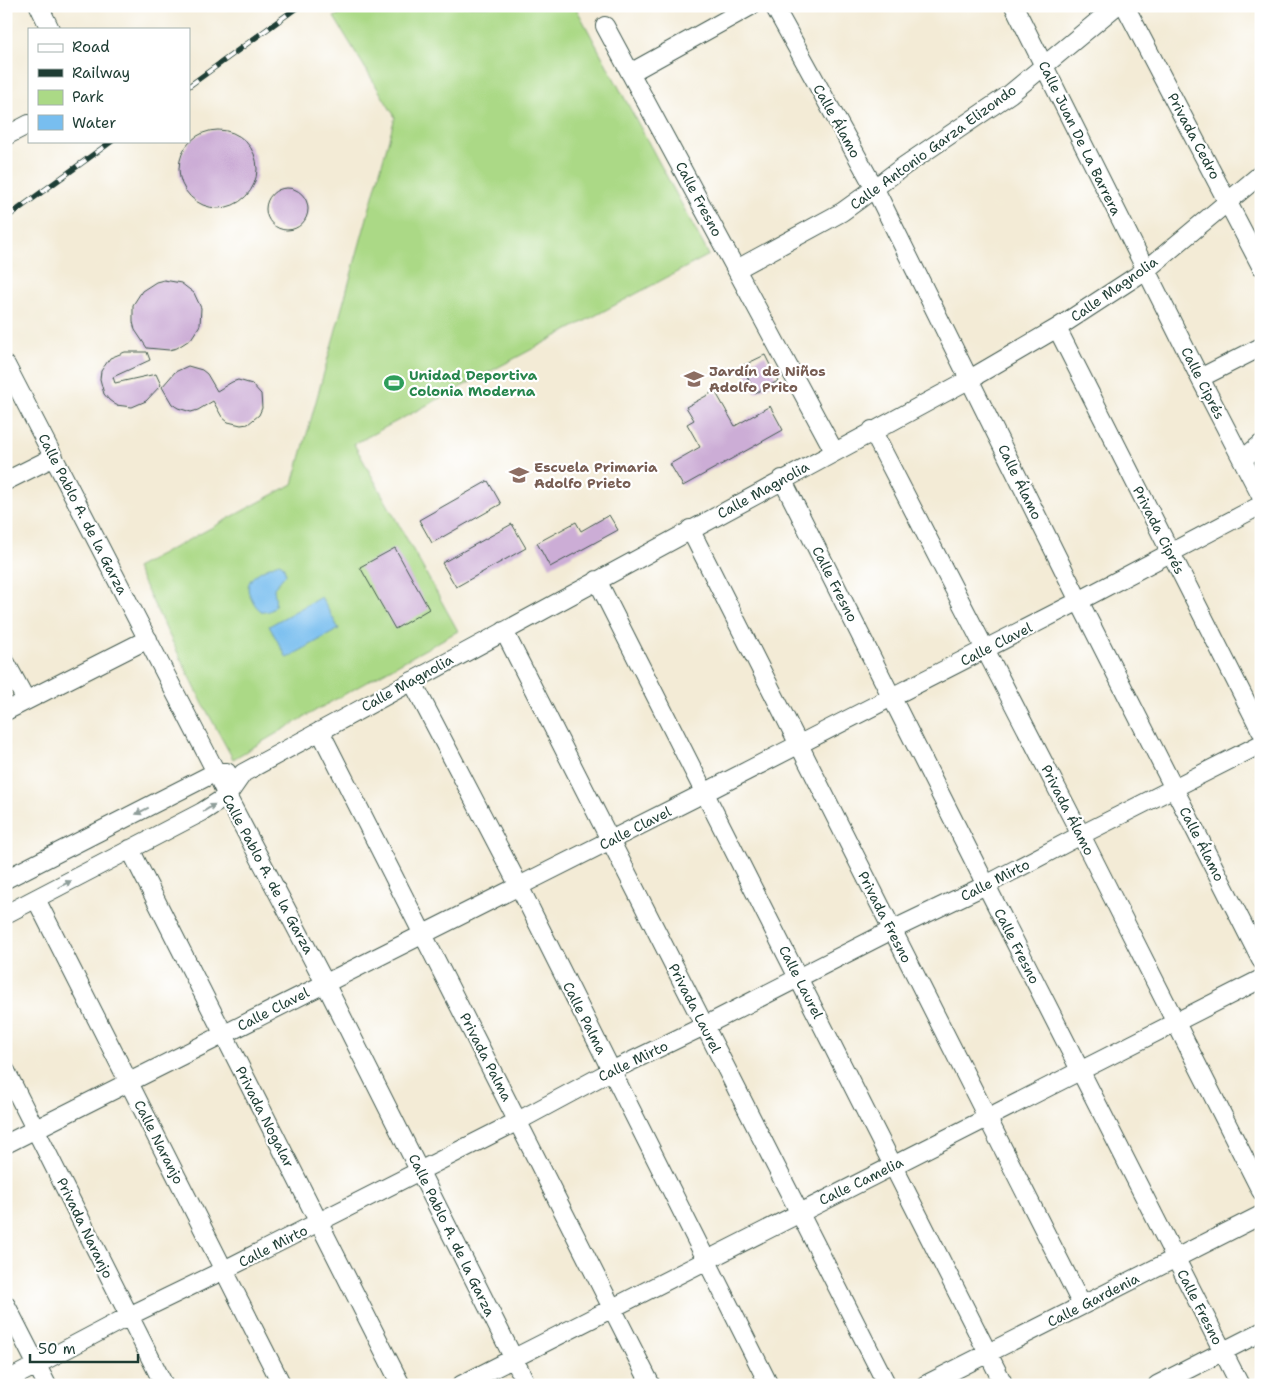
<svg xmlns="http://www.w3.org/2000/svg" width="1267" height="1391" viewBox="0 0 1267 1391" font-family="'Shantell Sans',sans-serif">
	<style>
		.green { fill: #abd986; stroke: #658b5d }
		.water { fill: #78beef; stroke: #4c7e92 }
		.building { fill: #ccadd6 }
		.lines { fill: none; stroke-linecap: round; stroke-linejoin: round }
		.minor-casing { stroke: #3f574c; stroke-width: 20 }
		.minor { stroke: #fff; stroke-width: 18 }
		.rail-casing { stroke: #1f3d34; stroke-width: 5.5 }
		.rail { stroke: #fff; stroke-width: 4; stroke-dasharray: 11; stroke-linecap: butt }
		.oneway { fill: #8f9e9a }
		.labels { text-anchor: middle; stroke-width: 4.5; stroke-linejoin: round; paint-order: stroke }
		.street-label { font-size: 14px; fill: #1f3d34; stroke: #fff }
		.education-label { font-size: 14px; font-weight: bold; fill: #785e54; stroke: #fff; text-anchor: start }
		.leisure-label { font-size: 14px; font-weight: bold; fill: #27864d; stroke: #fff; text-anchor: start }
	</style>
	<rect width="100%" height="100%" fill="#fff"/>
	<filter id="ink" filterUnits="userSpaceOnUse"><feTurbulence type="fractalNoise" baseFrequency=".02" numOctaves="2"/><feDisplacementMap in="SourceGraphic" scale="10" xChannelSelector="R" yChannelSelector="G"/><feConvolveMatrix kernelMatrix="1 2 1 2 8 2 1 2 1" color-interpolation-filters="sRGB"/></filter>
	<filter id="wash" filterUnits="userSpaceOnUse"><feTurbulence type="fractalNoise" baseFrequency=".0096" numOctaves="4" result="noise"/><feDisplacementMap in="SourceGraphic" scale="20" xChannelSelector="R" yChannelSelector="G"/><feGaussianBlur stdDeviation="1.12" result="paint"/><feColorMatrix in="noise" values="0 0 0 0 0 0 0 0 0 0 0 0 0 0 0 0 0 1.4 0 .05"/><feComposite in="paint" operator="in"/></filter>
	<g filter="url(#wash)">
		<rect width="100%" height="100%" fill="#f3ebd6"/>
		<path class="green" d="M353,6H575L709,255L354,444L458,631L320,708L233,759L203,704L136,568L293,484L395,117L334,17Z"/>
		<path class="water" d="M279,563L283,565L286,574L274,588C275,600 280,611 263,612C256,608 254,603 250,596C241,577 265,569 279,563Z
			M321,597L339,629L287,658L269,626Z"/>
		<g id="blocks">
			<path class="building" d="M179 169a39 39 0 1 1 78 0a39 39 0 1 1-78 0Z
				M266 209a21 21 0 1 1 42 0a21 21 0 1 1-42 0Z
				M164,280L181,283L194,293L201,308L200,325L191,339L177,348L169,350L147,348L135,330L133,322V305L142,291L156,282Z
				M125,352H147L150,360L113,377L115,383L156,374L161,385L146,401L132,407L116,405L109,400L104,394L100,379L101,371L110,358Z
				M765,355L778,381L755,393L742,366Z
				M188,366L202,370L207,374L217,391L232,382L238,380L252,384L261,394L262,408L259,415L248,424L241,425L228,422L222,417L213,401L198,410L191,412L178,408L172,404L162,387L175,372Z
				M715,391L735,426L770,406L783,430L683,486L670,464L700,447L687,424L694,420L686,407Z
				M488,481L501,504L432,543L419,520Z
				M609,515L618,530L550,567L537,543L576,522L581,531Z
				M512,524L526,548L456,587L442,563Z
				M395,548L429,609L395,629L360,567Z"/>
		</g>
	</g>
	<g filter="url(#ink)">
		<use href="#blocks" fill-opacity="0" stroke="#3f574c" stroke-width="1"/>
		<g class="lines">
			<defs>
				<path id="minor" d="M39,6L50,29
					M774,6L875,189L1079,601L1261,960
					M1014,6L1200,378L1261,496
					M1125,6L1261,266
					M605,26L834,451
					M630,73L751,6
					M6,136L29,124
					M737,269L842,212L860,199L904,166L1010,94L1116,6
					M1057,328L1261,731
					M6,365L216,772L227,796L325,983L527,1385
					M1200,378L1261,347
					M872,430L1081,835L1261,1191
					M1243,459L1261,444
					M782,479L986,885L1240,1385
					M6,481L54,457
					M690,529L1082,1305
					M597,580L1004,1385
					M504,631L887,1385
					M6,663L26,700
					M412,681L519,886L769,1385
					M6,711L148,639
					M320,731L651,1385
					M130,849L401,1385
					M6,879L216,772H227
					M36,899L282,1385
					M6,914L202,812L227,796L243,773L970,379L1057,328L1146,270L1261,174
					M6,1071L164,1385
					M6,1144L706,792L1079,601L1261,505
					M6,1305L47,1385
					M6,1381L129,1316L224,1270L518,1121L611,1071L704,1026L892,930L986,885L1081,835L1261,744
					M461,1385L1261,979
					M925,1385L1261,1215
					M1157,1385L1261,1332"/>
			</defs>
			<use href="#minor" class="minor-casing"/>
			<use href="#minor" class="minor"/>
			<defs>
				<path id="rail" d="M189,86L299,6
					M6,218L112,141"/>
			</defs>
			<use href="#rail" class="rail-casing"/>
			<use href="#rail" class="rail"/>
		</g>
		<defs><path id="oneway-solid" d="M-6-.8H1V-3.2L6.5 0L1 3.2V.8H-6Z" transform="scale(1.25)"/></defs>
		<g class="oneway">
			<use href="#oneway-solid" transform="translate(209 808) rotate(-32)"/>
			<use href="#oneway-solid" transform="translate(142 811) rotate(153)"/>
			<use href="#oneway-solid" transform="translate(65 884) rotate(-28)"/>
		</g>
	</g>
	<defs>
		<symbol id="school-bare" viewBox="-9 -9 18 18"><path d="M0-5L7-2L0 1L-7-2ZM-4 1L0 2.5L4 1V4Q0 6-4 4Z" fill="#8d6e63" stroke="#fff" stroke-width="2.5" paint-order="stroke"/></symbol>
		<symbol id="stadium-bare" viewBox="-9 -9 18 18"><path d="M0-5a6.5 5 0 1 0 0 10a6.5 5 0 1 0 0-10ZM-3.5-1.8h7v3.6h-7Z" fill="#2e9e5b" stroke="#fff" stroke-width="2.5" paint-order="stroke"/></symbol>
	</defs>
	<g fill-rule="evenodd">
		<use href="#school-bare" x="680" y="365" width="28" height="28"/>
		<use href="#stadium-bare" x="380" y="369" width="28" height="28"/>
		<use href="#school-bare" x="505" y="461" width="28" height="28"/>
	</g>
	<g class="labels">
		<g class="street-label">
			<text transform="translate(837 121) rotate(61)" y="5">Calle Álamo</text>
			<text transform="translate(1194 136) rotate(62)" y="5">Privada Cedro</text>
			<text transform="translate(1080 138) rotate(64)" y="5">Calle Juan De La Barrera</text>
			<text transform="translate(933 147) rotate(-36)" y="5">Calle Antonio Garza Elizondo</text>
			<text transform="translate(699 199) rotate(62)" y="5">Calle Fresno</text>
			<text transform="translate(1114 289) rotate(-35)" y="5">Calle Magnolia</text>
			<text transform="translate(1203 383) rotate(63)" y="5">Calle Ciprés</text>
			<text transform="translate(1020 482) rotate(64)" y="5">Calle Álamo</text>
			<text transform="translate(763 490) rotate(-29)" y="5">Calle Magnolia</text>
			<text transform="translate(83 514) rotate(63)" y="5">Calle Pablo A. de la Garza</text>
			<text transform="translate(1159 530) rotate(63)" y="5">Privada Ciprés</text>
			<text transform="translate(835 584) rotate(63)" y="5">Calle Fresno</text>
			<text transform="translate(996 644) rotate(-27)" y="5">Calle Clavel</text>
			<text transform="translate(407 683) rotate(-29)" y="5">Calle Magnolia</text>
			<text transform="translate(1068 810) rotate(63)" y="5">Privada Álamo</text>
			<text transform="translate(635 828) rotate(-27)" y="5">Calle Clavel</text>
			<text transform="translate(1202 844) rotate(63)" y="5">Calle Álamo</text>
			<text transform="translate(268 874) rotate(62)" y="5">Calle Pablo A. de la Garza</text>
			<text transform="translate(995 880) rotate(-27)" y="5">Calle Mirto</text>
			<text transform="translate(885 917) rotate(63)" y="5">Privada Fresno</text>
			<text transform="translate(1017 946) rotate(63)" y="5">Calle Fresno</text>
			<text transform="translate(801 982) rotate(63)" y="5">Calle Laurel</text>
			<text transform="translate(695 1008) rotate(63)" y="5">Privada Laurel</text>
			<text transform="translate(273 1009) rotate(-27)" y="5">Calle Clavel</text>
			<text transform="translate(585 1018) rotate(63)" y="5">Calle Palma</text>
			<text transform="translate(486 1057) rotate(63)" y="5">Privada Palma</text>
			<text transform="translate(633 1061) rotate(-26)" y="5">Calle Mirto</text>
			<text transform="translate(265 1117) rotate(63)" y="5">Privada Nogalar</text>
			<text transform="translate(159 1142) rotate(63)" y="5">Calle Naranjo</text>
			<text transform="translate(861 1181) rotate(-26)" y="5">Calle Camelia</text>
			<text transform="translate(85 1228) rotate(64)" y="5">Privada Naranjo</text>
			<text transform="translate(452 1235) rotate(64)" y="5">Calle Pablo A. de la Garza</text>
			<text transform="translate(273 1246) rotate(-27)" y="5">Calle Mirto</text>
			<text transform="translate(1093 1300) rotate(-27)" y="5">Calle Gardenia</text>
			<text transform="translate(1200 1307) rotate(63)" y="5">Calle Fresno</text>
		</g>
		<g class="education-label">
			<text x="709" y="376">Jardín de Niños<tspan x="709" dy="16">Adolfo Prito</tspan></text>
			<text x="534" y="472">Escuela Primaria<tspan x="534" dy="16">Adolfo Prieto</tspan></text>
		</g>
		<g class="leisure-label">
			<text x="409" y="380">Unidad Deportiva<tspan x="409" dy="16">Colonia Moderna</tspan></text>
		</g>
	</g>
	<rect width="1267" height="1391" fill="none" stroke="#fff" stroke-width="25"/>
	<rect x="28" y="28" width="162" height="115" fill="#ffffff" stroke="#a5b1ae"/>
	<rect x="38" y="44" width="25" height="8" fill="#ffffff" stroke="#a5b1ae"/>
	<text x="72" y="52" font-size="15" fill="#1f3d34">Road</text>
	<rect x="38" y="69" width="25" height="8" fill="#1f3d34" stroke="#a5b1ae"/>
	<text x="72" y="78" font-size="15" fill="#1f3d34">Railway</text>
	<rect x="38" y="90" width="25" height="15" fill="#abd986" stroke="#a5b1ae"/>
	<text x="72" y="102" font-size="15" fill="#1f3d34">Park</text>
	<rect x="38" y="115" width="25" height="15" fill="#78beef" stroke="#a5b1ae"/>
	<text x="72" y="128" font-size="15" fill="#1f3d34">Water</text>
	<path d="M30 1354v8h108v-8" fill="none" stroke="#1f3d34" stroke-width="2.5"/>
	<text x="38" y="1354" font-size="15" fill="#1f3d34" stroke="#ffffff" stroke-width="4" paint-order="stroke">50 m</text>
</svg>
